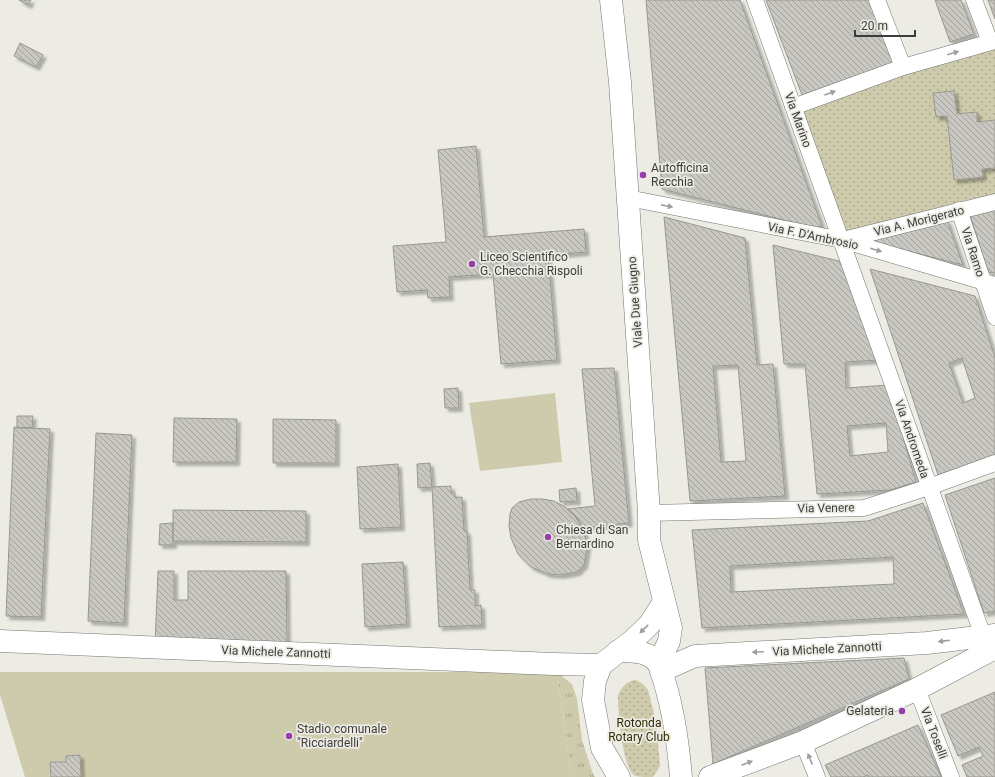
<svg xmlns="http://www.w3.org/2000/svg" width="995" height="777" viewBox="0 0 995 777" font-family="Roboto,sans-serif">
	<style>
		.grass { fill: url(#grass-tufts) }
		.park { fill: url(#park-dots) }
		.pitch { fill: #cecbac }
		.building { fill: url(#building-back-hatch); stroke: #989791; fill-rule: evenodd; filter: url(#shadow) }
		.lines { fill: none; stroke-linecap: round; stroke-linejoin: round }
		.street-casing { stroke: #75756f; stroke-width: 17 }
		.secondary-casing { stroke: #75756f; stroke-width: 23 }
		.street { stroke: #fff; stroke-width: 16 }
		.secondary { stroke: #fff; stroke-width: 22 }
		.oneway { fill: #9e9e9c }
		.poi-dot { fill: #943eac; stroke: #ecebe4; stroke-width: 1.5 }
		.labels { text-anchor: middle; stroke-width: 3.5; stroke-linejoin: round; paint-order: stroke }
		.street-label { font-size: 12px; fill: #3c3c3a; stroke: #ecebe4 }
		.poi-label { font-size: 12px; fill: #3c3c3a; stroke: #ecebe4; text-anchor: start }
		.park-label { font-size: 12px; fill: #302c07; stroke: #ecebe4 }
	</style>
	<defs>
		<pattern id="grass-tufts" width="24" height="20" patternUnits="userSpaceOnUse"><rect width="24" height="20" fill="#cecbac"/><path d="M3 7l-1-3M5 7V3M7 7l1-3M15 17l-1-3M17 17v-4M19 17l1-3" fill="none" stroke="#a8a68d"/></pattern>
		<pattern id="park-dots" width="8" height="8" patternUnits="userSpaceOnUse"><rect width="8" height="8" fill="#cecbac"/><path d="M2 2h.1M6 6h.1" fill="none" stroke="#a8a68d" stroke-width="1.8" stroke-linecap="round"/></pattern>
		<pattern id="building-back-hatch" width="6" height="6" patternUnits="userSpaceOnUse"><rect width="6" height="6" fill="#c8c7c1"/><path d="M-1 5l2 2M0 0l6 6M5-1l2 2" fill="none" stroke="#a4a39e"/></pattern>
		<filter id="shadow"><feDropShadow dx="3.5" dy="3.5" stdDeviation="1" flood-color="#0004"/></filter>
	</defs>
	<rect width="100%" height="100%" fill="#ecebe4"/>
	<path class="grass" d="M557,672L572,684L577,699L582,740L593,774L595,777H572Z"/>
	<path class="park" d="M995,44V194L958,202L845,235L798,109Z
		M636,680L643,684L648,690L656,721L660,766L653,777C648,777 639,777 635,776C622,768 618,711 618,695C622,687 626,681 636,680Z"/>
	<path class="pitch" d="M555,393L562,462L480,471L469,403Z
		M0,672H557L572,777H25L0,695Z"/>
	<path class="building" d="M19,0H31L28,5Z
		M646,0H740L822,226L815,228L662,189Z
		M766,0H869L893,63L802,95Z
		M935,0H961L974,34L950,42Z
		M988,0H995V19Z
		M20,43L43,55L36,67L14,56Z
		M954,91L957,114L977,112V122L995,120V168L982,169L983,177L954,180L947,116L936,117L933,93Z
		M476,146L484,237L584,229L586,252L548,255L557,360L501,364L493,274L449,277L450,297L428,298L427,290L397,292L393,246L446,242L438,150Z
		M995,209V273L988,272L970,215Z
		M664,217L745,238L757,365L773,364L785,496L690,501ZM738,365L746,461L721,462L713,366Z
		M947,220L963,265L872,242L870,238Z
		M773,245L847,263L879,360L845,362L846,388L888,385L916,482L890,490L817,494L805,364H784ZM886,423L888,452L850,456L847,426Z
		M870,269L975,296L995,357V455L938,475ZM962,358L975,398L963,403L949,363Z
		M614,368L629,523L583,528L574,515L567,509L595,506L582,369Z
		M458,388L459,408H445L444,389Z
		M17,416H33L32,428H17Z
		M174,418L237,419L236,462H173Z
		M273,419L336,420V463H273Z
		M14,427L50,429L41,617L6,616Z
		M96,433L132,435L124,623L88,621Z
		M430,463L432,487L418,488L417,464Z
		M398,464L401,527L360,529L357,467Z
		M995,478V611L984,613L945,495Z
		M451,486V493H455V498L462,497L464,531H467L470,590H475V606L481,605L482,625L439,627L432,487Z
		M576,488L577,501L560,502L559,490Z
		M531,499H542L554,501L565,507L578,519L584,530L587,547L584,565L577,572L560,575L548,574L531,567L518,554L511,538L509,526L510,514L512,508L519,502Z
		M923,503L964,614L702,628L692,530L868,521ZM893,557L894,584L731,592L730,566Z
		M173,510L306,511V542L173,541Z
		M173,523V545H159L160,524Z
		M403,562L407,624L365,627L362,564Z
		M158,571H174V600H188V571H286L287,643L155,645Z
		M904,658L909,679L713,764L705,668Z
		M995,692V777H967L962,765L983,756L979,747L958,756L941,715Z
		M918,725L941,777H869L868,775L863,777H831L825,765Z
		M80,755L81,777H51L50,762H66V756Z"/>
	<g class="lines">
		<defs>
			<path id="street" d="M755,0L983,636
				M877,0L903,67
				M974,0L990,42
				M793,107L903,67L995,41
				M628,198L842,240L995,285
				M959,210L995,317
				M843,240L995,202
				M649,513L864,508L929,487L995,463
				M917,689L951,777
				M803,742L817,777"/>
			<path id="secondary" d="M611,0L620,82L649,513V540L671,628L669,641L659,663
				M0,641L553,664L601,665
				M618,651C634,652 647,650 658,663C660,665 660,669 661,671C673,705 678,742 681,777
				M661,671L695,656L927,643L995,635
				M619,777L602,748L593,700L595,681L601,665L632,641L649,625L664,602
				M710,777L803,742L917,689L995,648"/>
		</defs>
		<use href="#street" class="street-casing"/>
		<use href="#secondary" class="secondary-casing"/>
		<use href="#street" class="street"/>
		<use href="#secondary" class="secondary"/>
	</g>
	<defs><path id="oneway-solid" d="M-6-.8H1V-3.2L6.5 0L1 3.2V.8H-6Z"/></defs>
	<g class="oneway">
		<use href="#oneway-solid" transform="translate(953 53) rotate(-16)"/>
		<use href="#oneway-solid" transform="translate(830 93) rotate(-20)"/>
		<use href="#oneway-solid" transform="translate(667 206) rotate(11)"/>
		<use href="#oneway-solid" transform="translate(876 250) rotate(16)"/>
		<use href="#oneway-solid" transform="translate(644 629) rotate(136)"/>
		<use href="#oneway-solid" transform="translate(944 641) rotate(173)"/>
		<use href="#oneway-solid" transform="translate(758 652) rotate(177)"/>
		<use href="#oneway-solid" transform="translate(810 759) rotate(-112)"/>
		<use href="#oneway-solid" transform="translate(747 763) rotate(-21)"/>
	</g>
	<g class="poi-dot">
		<circle cx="643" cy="175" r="4"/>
		<circle cx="472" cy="264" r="4"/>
		<circle cx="548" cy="537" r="4"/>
		<circle cx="902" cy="711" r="4"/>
		<circle cx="289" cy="736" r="4"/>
	</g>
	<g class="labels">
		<g class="street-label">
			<text transform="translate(798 120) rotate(70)" y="4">Via Marino</text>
			<text transform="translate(919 221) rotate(-14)" y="4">Via A. Morigerato</text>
			<text transform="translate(813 236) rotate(12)" y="4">Via F. D'Ambrosio</text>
			<text transform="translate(973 252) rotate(72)" y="4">Via Ramo</text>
			<text transform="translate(635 302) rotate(-94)" y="4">Viale Due Giugno</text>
			<text transform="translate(912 439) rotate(71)" y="4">Via Andromeda</text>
			<text transform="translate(826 508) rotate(-1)" y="4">Via Venere</text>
			<text transform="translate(827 649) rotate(-3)" y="4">Via Michele Zannotti</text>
			<text transform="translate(276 652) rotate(2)" y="4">Via Michele Zannotti</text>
			<text transform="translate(934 733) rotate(69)" y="4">Via Toselli</text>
		</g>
		<g class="poi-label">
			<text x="651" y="172">Autofficina<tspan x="651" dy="14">Recchia</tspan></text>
			<text x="480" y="261">Liceo Scientifico<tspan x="480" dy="14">G. Checchia Rispoli</tspan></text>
			<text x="556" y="534">Chiesa di San<tspan x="556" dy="14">Bernardino</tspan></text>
			<text x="894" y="715" text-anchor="end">Gelateria</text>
			<text x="297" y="733">Stadio comunale<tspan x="297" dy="14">"Ricciardelli"</tspan></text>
		</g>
		<g class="park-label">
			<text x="639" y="727">Rotonda<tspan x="639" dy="14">Rotary Club</tspan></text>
		</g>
	</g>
	<path d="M855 30v6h60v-6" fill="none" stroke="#3c3c3a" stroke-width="2"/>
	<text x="861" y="30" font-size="12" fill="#3c3c3a" stroke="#ecebe4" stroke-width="3" paint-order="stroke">20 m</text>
</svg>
